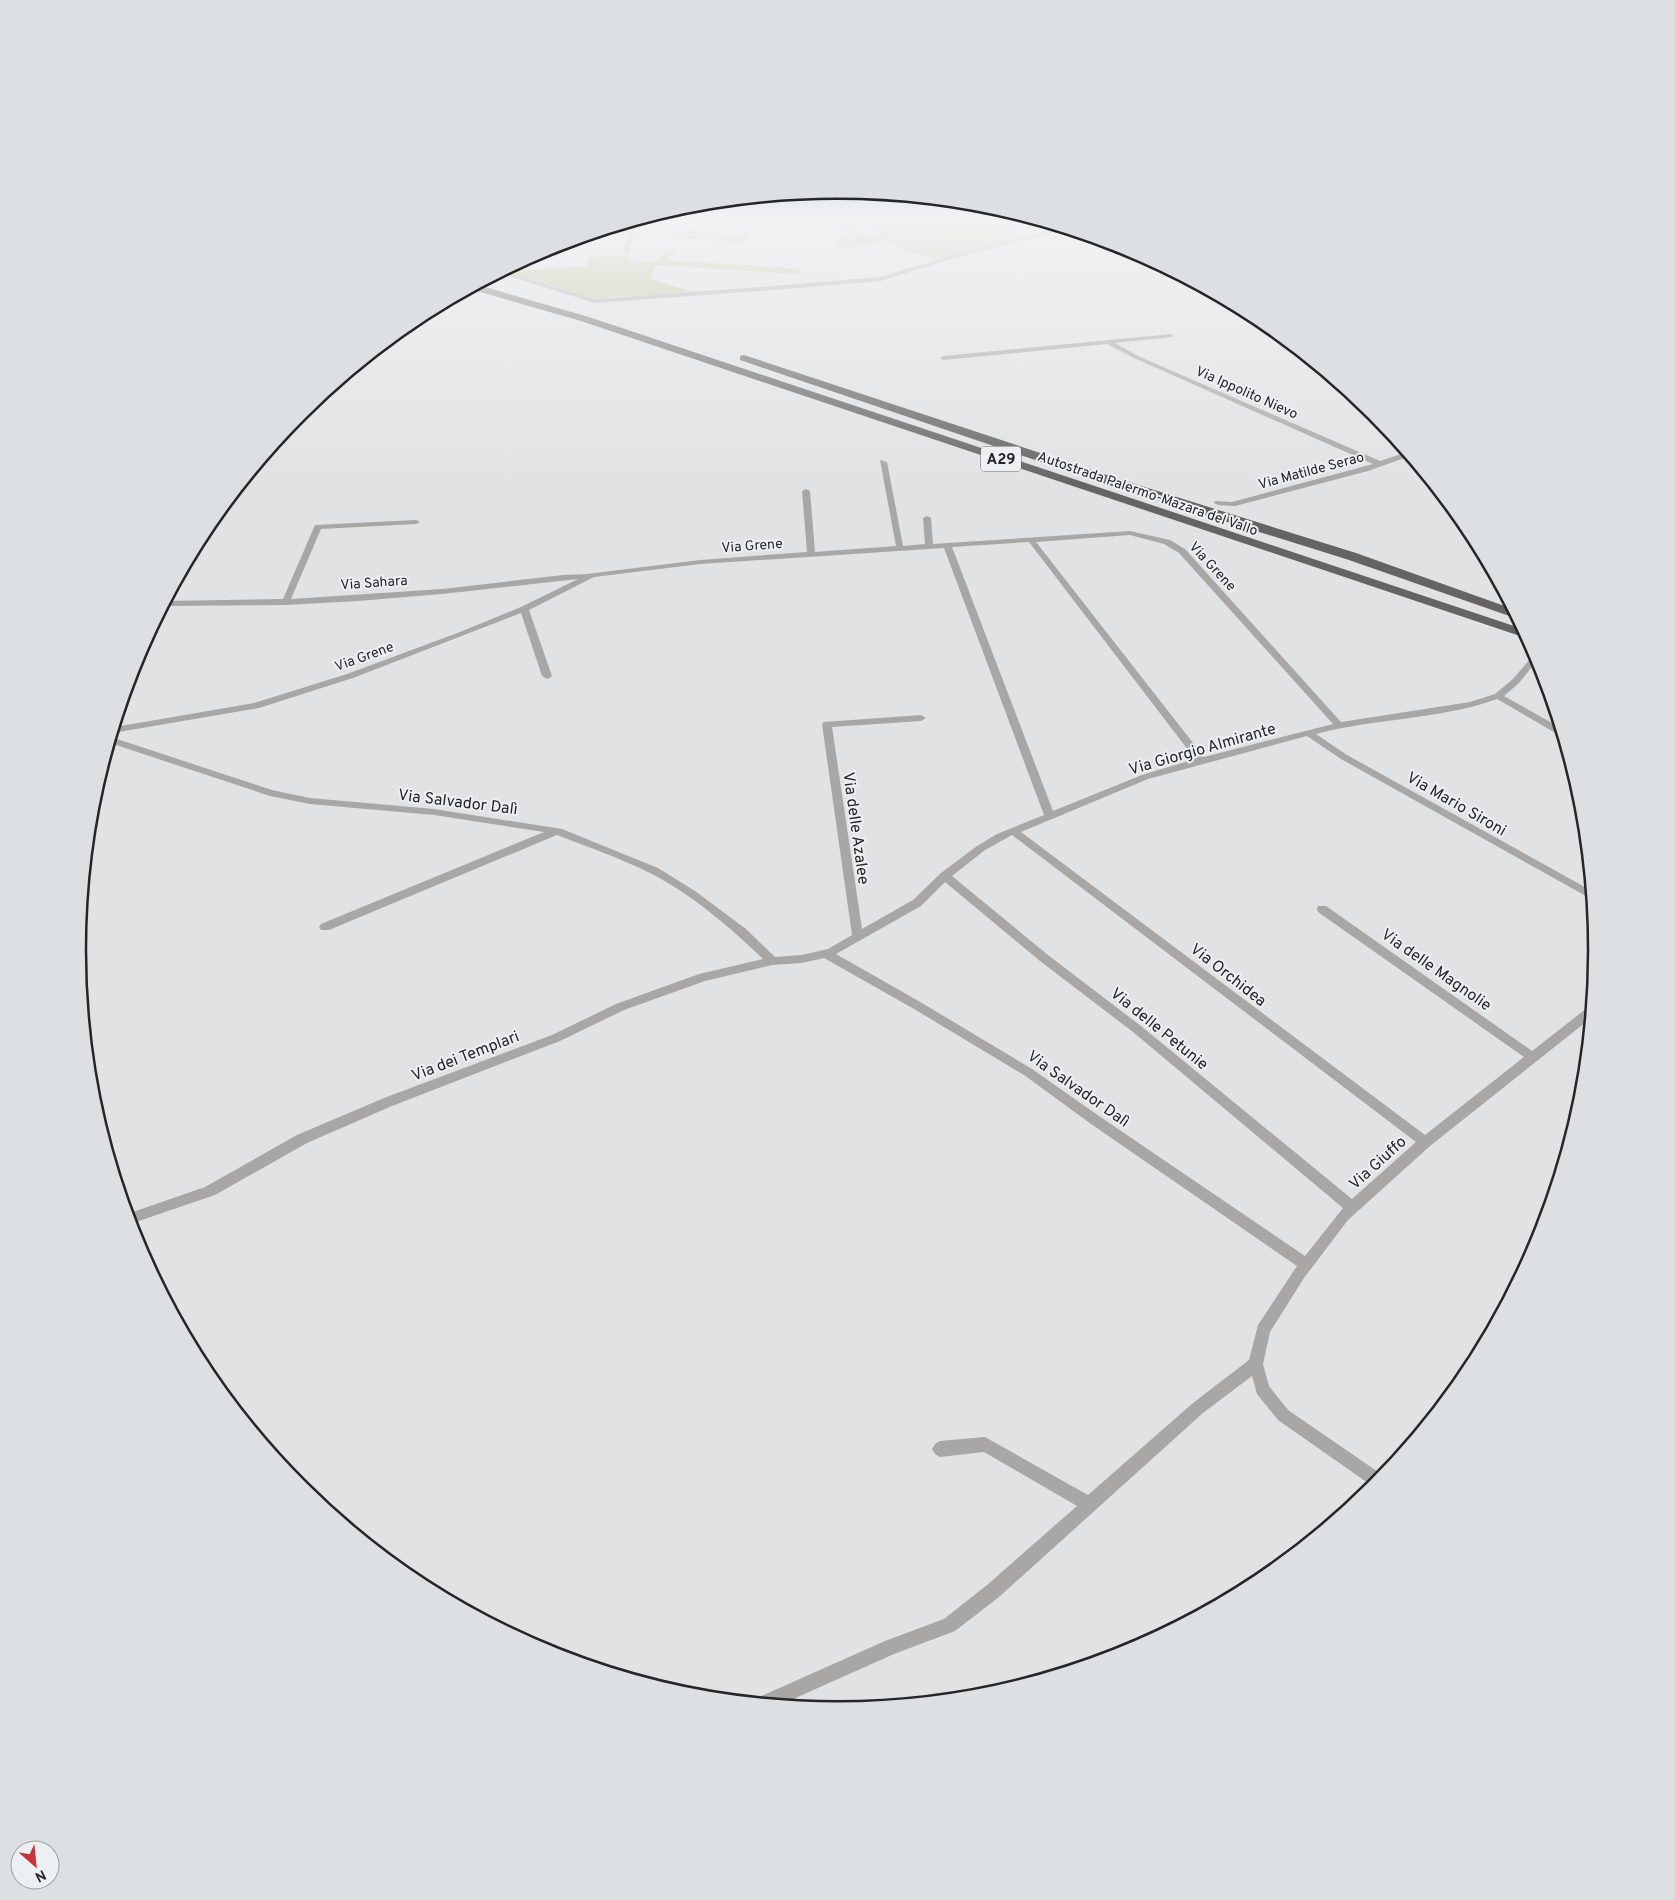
<svg xmlns="http://www.w3.org/2000/svg" width="1675" height="1900" viewBox="0 0 1675 1900" font-family="Overpass,sans-serif">
	<style>
		.green { fill: #bac295 }
		.lines { fill: none; stroke-linecap: round; stroke-linejoin: round }
		.street { fill: #a8a7a6; fill-rule: evenodd }
		.highway { fill: #666462; fill-rule: evenodd }
		.labels { text-anchor: middle; stroke-width: 4; stroke-linejoin: round; paint-order: stroke }
		.far-street-label { font-size: 14px; fill: #252627; stroke: #edf0f2 }
		.shield { fill: #edf0f2; stroke: #616364; stroke-width: 1 }
		.shield-label { font-size: 15px; font-weight: bold; fill: #252627 }
		.street-label { font-size: 16px; fill: #252627; stroke: #edf0f2 }
		.rim { fill: none; stroke: #252627; stroke-width: 2.5 }
	</style>
	<rect width="100%" height="100%" fill="#e0e2e4"/>
	<path class="green" d="M880,220H1013L1021,237C1002,242 960,258 942,258C918,258 897,246 876,236L885,232Z
		M842,224L857,227L860,234L869,235L870,238H878L883,241L843,249L834,243L844,235L845,231L829,226Z
		M683,229H684L748,235L743,243L676,238Z
		M668,249L676,250L667,260L800,269L799,274L656,265L651,279L693,292L594,298L503,271L588,266L589,257L630,255L628,262L656,261Z"/>
	<g class="lines">
		<path class="street" d="M637,220L628,254L623,253L629,234L596,233L604,230H630L632,222Z
			M874,220H880L879,230L876,232L873,230Z
			M1061,227L1066,229L944,261L881,281L773,290L595,303L499,273L503,271L595,299L773,286L880,277L940,259Z
			M1171,334L1174,336L1173,337L1115,343L1138,356L1380,461L1407,452L1410,456L1368,471L1235,506L1218,505L1214,503L1215,501L1232,502L1373,464L1134,358L1107,344L943,360L940,358L943,356Z
			M880,460L887,462L903,546L925,544L923,518L927,516L931,518L933,544L1130,531L1170,540L1185,549L1341,722L1470,702L1495,694L1513,679L1536,652L1539,658L1519,683L1504,696L1561,728L1563,736L1559,735L1497,699C1439,720 1375,718 1316,734L1347,755L1592,891L1593,900L1341,759L1307,736L1148,779L1021,832L1425,1135L1524,1057L1318,912L1317,909L1318,906H1326L1532,1051L1587,1008L1592,1007L1591,1018L1430,1146L1348,1220L1304,1278L1270,1332L1263,1364L1269,1386L1288,1410L1384,1476L1375,1488L1278,1420L1257,1394L1252,1376L1203,1413L999,1597L955,1631L894,1654L782,1704L757,1702L759,1697L885,1641L944,1619L987,1585L1077,1506L984,1452L940,1457L935,1454L932,1449L935,1444L940,1441L985,1437L1088,1495L1193,1403L1249,1360L1258,1325L1297,1266L1091,1124L1024,1075L914,1009L824,958L802,963L772,965L705,981L624,1010L560,1041L392,1106L307,1143L215,1195L130,1224L127,1214L205,1187L297,1135L384,1098L552,1035L616,1004L699,974L763,959C730,927 691,894 650,873C620,858 588,847 557,835L329,930H321L319,927L321,924L544,832L434,815L310,804L270,796L110,743L112,737L114,738L272,790L310,798L434,809L562,829L658,868L695,891L746,929L775,957L802,955L828,949L852,935L822,724L824,722L921,715L926,718L921,721L832,727L862,929L913,900L941,873L977,846L997,834L1044,815L944,548L700,564L594,577L529,610L552,676L550,678L547,679L542,676L521,613L353,678L259,708L113,733L115,727L254,703L347,674L460,632L521,607L578,579L442,594L358,601L286,605L164,606L166,601L283,599L315,525L416,520L420,522L416,524L321,529L291,599L442,589L563,575L587,574L700,560L807,552L802,491L806,489L810,491L815,552L896,546ZM1130,535L1164,544L1179,553L1333,724L1204,757L1036,542ZM1029,542L1195,759L1142,775L1053,811L952,547ZM1012,835L1416,1142L1352,1199L1141,1026L1048,955L952,876L985,850ZM945,882L1040,961L1133,1032L1343,1208L1305,1256L1099,1116L1032,1069L922,1003L836,954L921,906Z"/>
		<path class="highway" d="M478,285L589,317L1523,629L1529,639L581,321L470,289Z
			M744,355L1119,479L1356,553L1513,609L1518,619L1346,559L1109,485L740,360V356Z"/>
	</g>
	<linearGradient id="sky" x2="0" y2="1"><stop stop-color="#7fb7dc"/><stop offset="0.45" stop-color="#f1f2f3"/><stop offset="1" stop-color="#f1f2f3" stop-opacity="0"/></linearGradient>
	<rect width="1675" height="486" fill="url(#sky)"/>
	<g class="labels">
		<g class="far-street-label">
			<text transform="translate(1247 392) rotate(24)" y="5">Via Ippolito Nievo</text>
			<text transform="translate(1311 470) rotate(-15)" y="5">Via Matilde Serao</text>
			<text transform="translate(1148 493) rotate(19)" y="5">Autostrada Palermo-Mazara del Vallo</text>
			<text transform="translate(752 545) rotate(-4)" y="5">Via Grene</text>
			<text transform="translate(1213 566) rotate(47)" y="5">Via Grene</text>
			<text transform="translate(374 582) rotate(-4)" y="5">Via Sahara</text>
			<text transform="translate(364 656) rotate(-20)" y="5">Via Grene</text>
		</g>
		<rect class="shield" x="981" y="446.5" width="40" height="25" rx="4"/>
		<g class="shield-label">
			<text x="1001" y="464">A29</text>
		</g>
		<g class="street-label">
			<text transform="translate(1202 748) rotate(-16)" y="6">Via Giorgio Almirante</text>
			<text transform="translate(458 801) rotate(7)" y="6">Via Salvador Dalì</text>
			<text transform="translate(1457 803) rotate(30)" y="6">Via Mario Sironi</text>
			<text transform="translate(857 828) rotate(82)" y="6">Via delle Azalee</text>
			<text transform="translate(1437 969) rotate(35)" y="6">Via delle Magnolie</text>
			<text transform="translate(1229 974) rotate(38)" y="6">Via Orchidea</text>
			<text transform="translate(1160 1028) rotate(39)" y="6">Via delle Petunie</text>
			<text transform="translate(465 1055) rotate(-21)" y="6">Via dei Templari</text>
			<text transform="translate(1079 1088) rotate(35)" y="6">Via Salvador Dalì</text>
			<text transform="translate(1377 1162) rotate(-42)" y="6">Via Giuffo</text>
		</g>
	</g>
	<path d="M0 0H1675V1900H0ZM86 950a751 751 0 1 1 1502 0a751 751 0 1 1-1502 0Z" fill="#dde0e2" fill-rule="evenodd"/>
	<path class="rim" d="M86 950a751 751 0 1 1 1502 0a751 751 0 1 1-1502 0Z"/>
	<g transform="translate(35 1865) rotate(153)"><circle r="24" fill="#edf0f2" stroke="#9d9fa1"/>
	<path d="M0-4L9 19L0 12L-9 19Z" fill="#c53639"/>
	<text y="-8" font-size="14" font-weight="bold" text-anchor="middle" fill="#252627">N</text>
	</g>
</svg>
